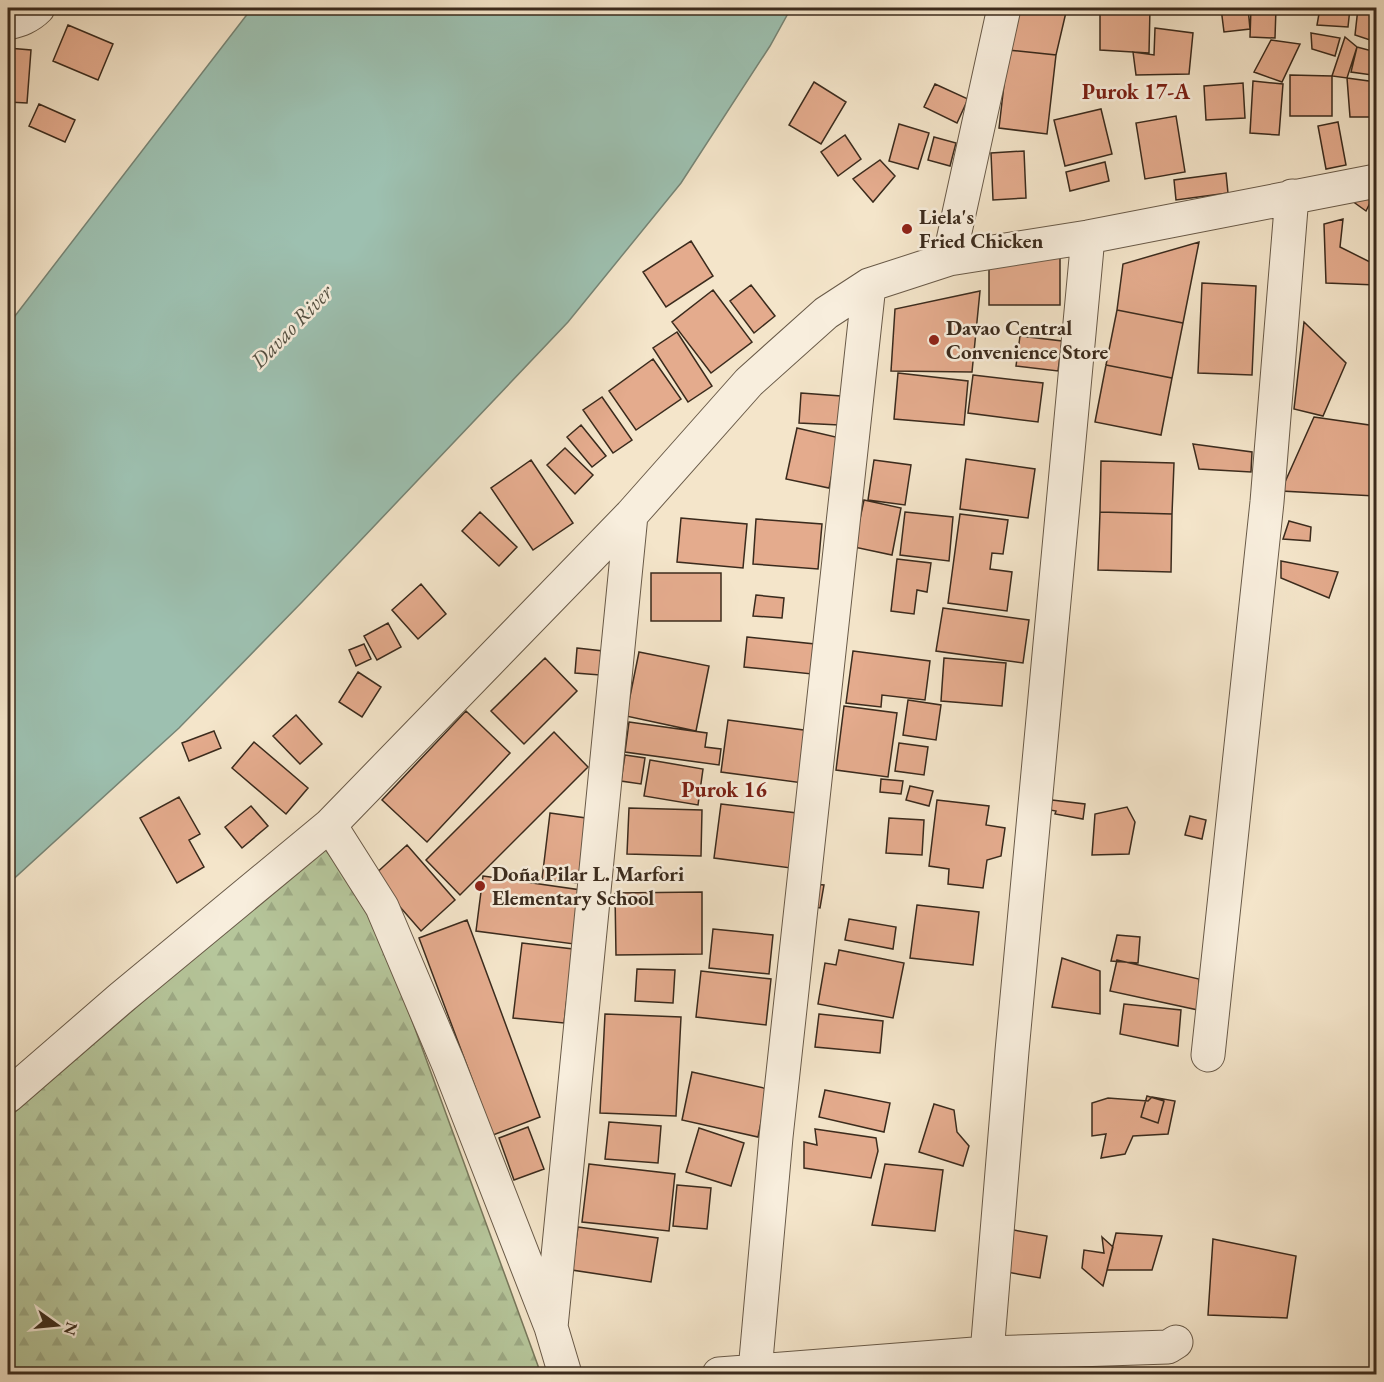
<svg xmlns="http://www.w3.org/2000/svg" width="1384" height="1382" viewBox="0 0 1384 1382" font-family="'EB Garamond',serif">
	<style>
		.forest { fill: url(#forest-firs); stroke: #78785c; stroke-width: 1.5 }
		.water { fill: #9dc0b0; stroke: #768475; stroke-width: 1.5 }
		.building { fill: #e4ab8d; stroke: #3b2b1d; stroke-width: 1.5 }
		.lines { fill: none; stroke-linecap: round; stroke-linejoin: round }
		.minor-casing { stroke: #695a48; stroke-width: 35 }
		.minor { stroke: #f8eedd; stroke-width: 33 }
		.poi-dot { fill: #8f2418; stroke: #f8eedd; stroke-width: 2 }
		.labels { text-anchor: middle; stroke-width: 5; stroke-linejoin: round; paint-order: stroke }
		.poi-label { font-size: 21px; font-weight: bold; fill: #3b2b1d; stroke: #f8eedd; text-anchor: start }
		.neighbourhood-label { font-size: 22px; font-weight: bold; fill: #7a1f14; stroke: #f8eedd }
		.water-label { font-size: 22px; font-style: italic; fill: #545042; stroke: #f8eedd }
	</style>
	<defs>
		<pattern id="forest-firs" width="22" height="20" patternUnits="userSpaceOnUse" patternTransform="scale(1.5)"><rect width="22" height="20" fill="#b6c69b"/><path d="M5 1l3.5 6h-7zM16 11l3.5 6h-7z" fill="#9daa85"/></pattern>
	</defs>
	<rect width="100%" height="100%" fill="#f4e5ca"/>
	<filter id="stains"><feTurbulence type="fractalNoise" baseFrequency=".00333" numOctaves="4"/><feColorMatrix values="0 0 0 0 .2 0 0 0 0 .09 0 0 0 0 .02 0 0 0 .5 -.17"/></filter>
	<radialGradient id="worn" r=".72"><stop offset=".6" stop-color="#630" stop-opacity="0"/><stop offset="1" stop-color="#630" stop-opacity=".3"/></radialGradient>
	<path class="forest" d="M323,846L375,919L541,1374H8V1118Z"/>
	<path class="water" d="M252,8H791L770,46L681,183L568,322L302,602L179,728L8,884V325Z"/>
	<path class="building" d="M1018,8H1067L1056,55L1008,50Z
		M1100,8H1150L1149,53L1100,50Z
		M1221,8H1248L1250,29L1224,32Z
		M1251,8H1276L1275,38L1250,37Z
		M1320,8H1350L1348,27L1317,25Z
		M1358,8H1376V42L1355,35Z
		M68,25L113,44L98,80L53,61Z
		M1155,28L1193,33L1189,74L1136,75L1133,52L1154,55Z
		M1311,33L1340,38L1335,56L1312,49Z
		M1345,37L1357,47L1347,78L1332,76Z
		M1271,40L1300,44L1282,82L1254,72Z
		M1357,47L1376,52L1372,75L1351,72Z
		M8,48L31,50L27,103L8,102Z
		M1008,50L1056,55L1047,134L999,128Z
		M1290,75L1332,76V116H1290Z
		M1347,78L1376,82V117H1350Z
		M1253,81L1283,84L1279,135L1250,133Z
		M814,82L846,102L821,144L789,125Z
		M1243,83L1245,118L1206,120L1204,86Z
		M935,84L968,99L957,123L924,107Z
		M39,104L75,120L65,142L29,126Z
		M1101,109L1112,154L1065,166L1054,120Z
		M1176,116L1185,172L1145,179L1136,123Z
		M1338,122L1346,165L1326,169L1318,126Z
		M899,124L929,133L918,169L889,161Z
		M845,135L861,159L838,176L821,152Z
		M934,137L956,143L950,166L928,160Z
		M1024,151L1026,198L993,200L991,153Z
		M880,160L895,176L873,202L853,179Z
		M1105,162L1109,181L1070,191L1066,172Z
		M1226,173L1228,193L1176,200L1174,180Z
		M1374,195L1366,211L1348,198Z
		M1343,219L1340,247L1376,265V285L1326,283L1324,224Z
		M691,241L713,276L666,307L643,272Z
		M1199,242L1183,323L1117,310L1123,264Z
		M989,258H1060V305H989Z
		M1202,283L1256,286L1252,375L1198,373Z
		M751,285L775,316L754,333L730,301Z
		M713,290L752,342L711,373L672,322Z
		M980,291L972,372L891,371L895,309Z
		M1117,310L1183,323L1172,378L1106,365Z
		M1304,322L1346,363L1323,416L1294,409Z
		M677,332L712,386L688,402L653,348Z
		M1020,336L1062,341L1058,371L1016,366Z
		M653,359L681,399L636,430L609,391Z
		M1106,365L1172,378L1161,435L1095,422Z
		M898,373L968,381L964,425L894,419Z
		M973,375L1043,383L1038,422L968,413Z
		M801,393L841,396L839,425L799,423Z
		M602,397L632,440L613,453L583,410Z
		M1314,417L1376,426L1375,496L1281,491Z
		M581,425L606,456L592,467L567,437Z
		M797,428L840,438L829,488L786,479Z
		M1193,444L1252,452L1251,472L1199,469Z
		M565,448L593,475L575,494L547,465Z
		M966,459L1035,469L1028,518L960,509Z
		M531,460L573,523L533,550L491,488Z
		M874,460L911,465L905,505L868,500Z
		M1101,461L1174,463L1172,514L1100,512Z
		M864,500L901,508L892,555L854,547Z
		M480,512L517,547L499,566L462,531Z
		M905,512L953,517L949,561L900,555Z
		M1100,512L1172,514L1171,572L1098,570Z
		M960,514L1008,520L1003,554L992,553L990,569L1012,572L1007,611L948,603Z
		M681,518L747,524L743,568L677,562Z
		M756,519L822,524L818,569L753,564Z
		M1289,521L1311,527L1310,541L1283,539Z
		M897,559L931,563L927,592L917,590L914,614L891,611Z
		M1281,561L1338,572L1329,598L1281,578Z
		M651,573H721V621H651Z
		M421,584L446,614L418,639L392,610Z
		M756,595L784,598L782,618L753,616Z
		M943,608L1029,620L1023,663L936,651Z
		M388,623L401,647L377,660L364,636Z
		M747,637L815,644L812,674L744,667Z
		M364,644L371,659L356,666L349,650Z
		M577,648L603,651L600,675L575,673Z
		M853,651L930,661L925,700L882,695L881,707L846,703Z
		M639,652L709,666L696,731L626,716Z
		M545,658L577,691L524,744L491,711Z
		M944,658L1006,663L1002,706L941,701Z
		M358,672L381,687L362,717L339,702Z
		M908,700L941,705L936,740L903,735Z
		M844,706L897,713L888,777L836,770Z
		M466,711L510,753L427,842L382,800Z
		M296,715L322,744L300,764L273,736Z
		M728,720L811,731L803,783L721,772Z
		M629,722L707,733L705,747L721,749L719,765L625,752Z
		M214,731L221,748L189,761L182,743Z
		M554,732L588,767L460,895L426,860Z
		M254,742L308,788L286,814L232,768Z
		M899,743L928,747L924,775L895,771Z
		M625,755L645,758L641,784L621,781Z
		M650,760L703,769L698,805L644,796Z
		M881,779L903,781L901,794L880,792Z
		M910,786L933,791L929,806L906,800Z
		M179,797L200,834L189,840L204,867L177,883L140,818Z
		M937,800L989,806L986,825L1005,828L1001,856L987,860L983,888L948,884L949,869L929,866Z
		M1052,800L1085,804L1083,819L1055,814L1056,811L1050,810Z
		M721,804L797,813L791,868L714,858Z
		M251,806L268,826L242,848L225,827Z
		M1127,807L1135,822L1129,854L1092,855L1095,814Z
		M629,808L702,810L701,856L627,854Z
		M550,813L586,818L578,883L542,879Z
		M1190,816L1206,820L1202,839L1185,835Z
		M889,818L924,820L922,855L886,853Z
		M407,845L455,900L421,931L373,876Z
		M483,876L581,890L574,944L476,931Z
		M813,884L824,885L820,908L809,906Z
		M702,892V954L616,955L615,893Z
		M917,905L979,912L973,965L910,958Z
		M849,919L896,927L893,949L845,940Z
		M467,920L540,1117L493,1135L419,938Z
		M713,929L773,935L769,974L709,968Z
		M1117,935L1140,937L1138,963L1111,961Z
		M522,943L573,949L564,1023L513,1018Z
		M839,950L904,963L893,1018L818,1004L825,963L836,965Z
		M1062,958L1100,971V1014L1052,1007Z
		M1117,960L1199,979L1198,1010L1110,991Z
		M637,969L675,970L673,1003L635,1001Z
		M701,971L771,979L766,1025L696,1017Z
		M1124,1004L1181,1010L1178,1046L1120,1034Z
		M605,1014L681,1017L676,1116L600,1113Z
		M819,1014L883,1021L880,1053L815,1047Z
		M692,1072L768,1089L758,1137L682,1120Z
		M825,1090L890,1103L884,1132L819,1117Z
		M1147,1096L1164,1101L1158,1123L1141,1117Z
		M1152,1097L1175,1101L1168,1134L1133,1136L1125,1154L1101,1158L1106,1134L1092,1136V1103L1108,1098L1148,1101Z
		M934,1104L954,1110L957,1132L969,1146L963,1166L919,1152Z
		M609,1122L661,1126L658,1163L605,1159Z
		M528,1127L544,1169L514,1180L499,1138Z
		M699,1128L744,1143L731,1186L686,1172Z
		M815,1129L876,1138L878,1151L871,1178L804,1168V1142L817,1145Z
		M589,1164L675,1174L669,1231L582,1222Z
		M885,1164L943,1170L935,1231L872,1225Z
		M677,1185L711,1188L707,1229L673,1226Z
		M578,1227L658,1238L651,1282L572,1270Z
		M1008,1229L1047,1236L1040,1278L1001,1271Z
		M1116,1233L1162,1236L1152,1270H1107Z
		M1102,1237L1113,1247L1103,1286L1082,1268L1084,1250L1104,1253Z
		M1213,1239L1296,1256L1287,1318L1208,1315Z"/>
	<g class="lines">
		<defs>
			<path id="minor" d="M8,23C20,20 29,17 38,8
				M949,259L1004,8
				M330,825L382,907L448,1063L551,1327L565,1374
				M1208,1055L1267,502L1292,196
				M8,1096L121,998L330,825L631,515L749,382L826,313L869,285L949,259L1088,237L1376,181
				M551,1327L631,515
				M987,1353L1012,1051L1088,237
				M755,1371L776,1137L869,285
				M719,1374L987,1353L1168,1347L1176,1342"/>
		</defs>
		<use href="#minor" class="minor-casing"/>
		<use href="#minor" class="minor"/>
	</g>
	<g class="poi-dot">
		<circle cx="907" cy="229" r="6"/>
		<circle cx="934" cy="340" r="6"/>
		<circle cx="480" cy="886" r="6"/>
	</g>
	<g class="labels">
		<g class="poi-label">
			<text x="919" y="224">Liela's<tspan x="919" dy="24">Fried Chicken</tspan></text>
			<text x="946" y="335">Davao Central<tspan x="946" dy="24">Convenience Store</tspan></text>
			<text x="492" y="881">Doña Pilar L. Marfori<tspan x="492" dy="24">Elementary School</tspan></text>
		</g>
		<g class="neighbourhood-label">
			<text x="1136" y="99">Purok 17-A</text>
			<text x="724" y="797">Purok 16</text>
		</g>
		<g class="water-label">
			<text transform="translate(291 326) rotate(-46)" y="8">Davao River</text>
		</g>
	</g>
	<rect width="1384" height="1382" fill="none" stroke="#f4e5ca" stroke-width="30"/>
	<rect x="9" y="9" width="1366" height="1364" fill="none" stroke="#3b2b1d" stroke-width="3"/>
	<rect x="15" y="15" width="1354" height="1352" fill="none" stroke="#3b2b1d" stroke-width="1.5"/>
	<g transform="translate(57 1325) rotate(105)" stroke="#f8eedd" stroke-width="4.5" paint-order="stroke">
	<path d="M0-4.5L10 22L0 15L-10 22Z" fill="#3b2b1d"/>
	<text y="-9" font-size="16" font-weight="bold" text-anchor="middle" fill="#3b2b1d">N</text>
	</g>
	<rect width="100%" height="100%" filter="url(#stains)"/>
	<rect width="100%" height="100%" fill="url(#worn)"/>
</svg>
